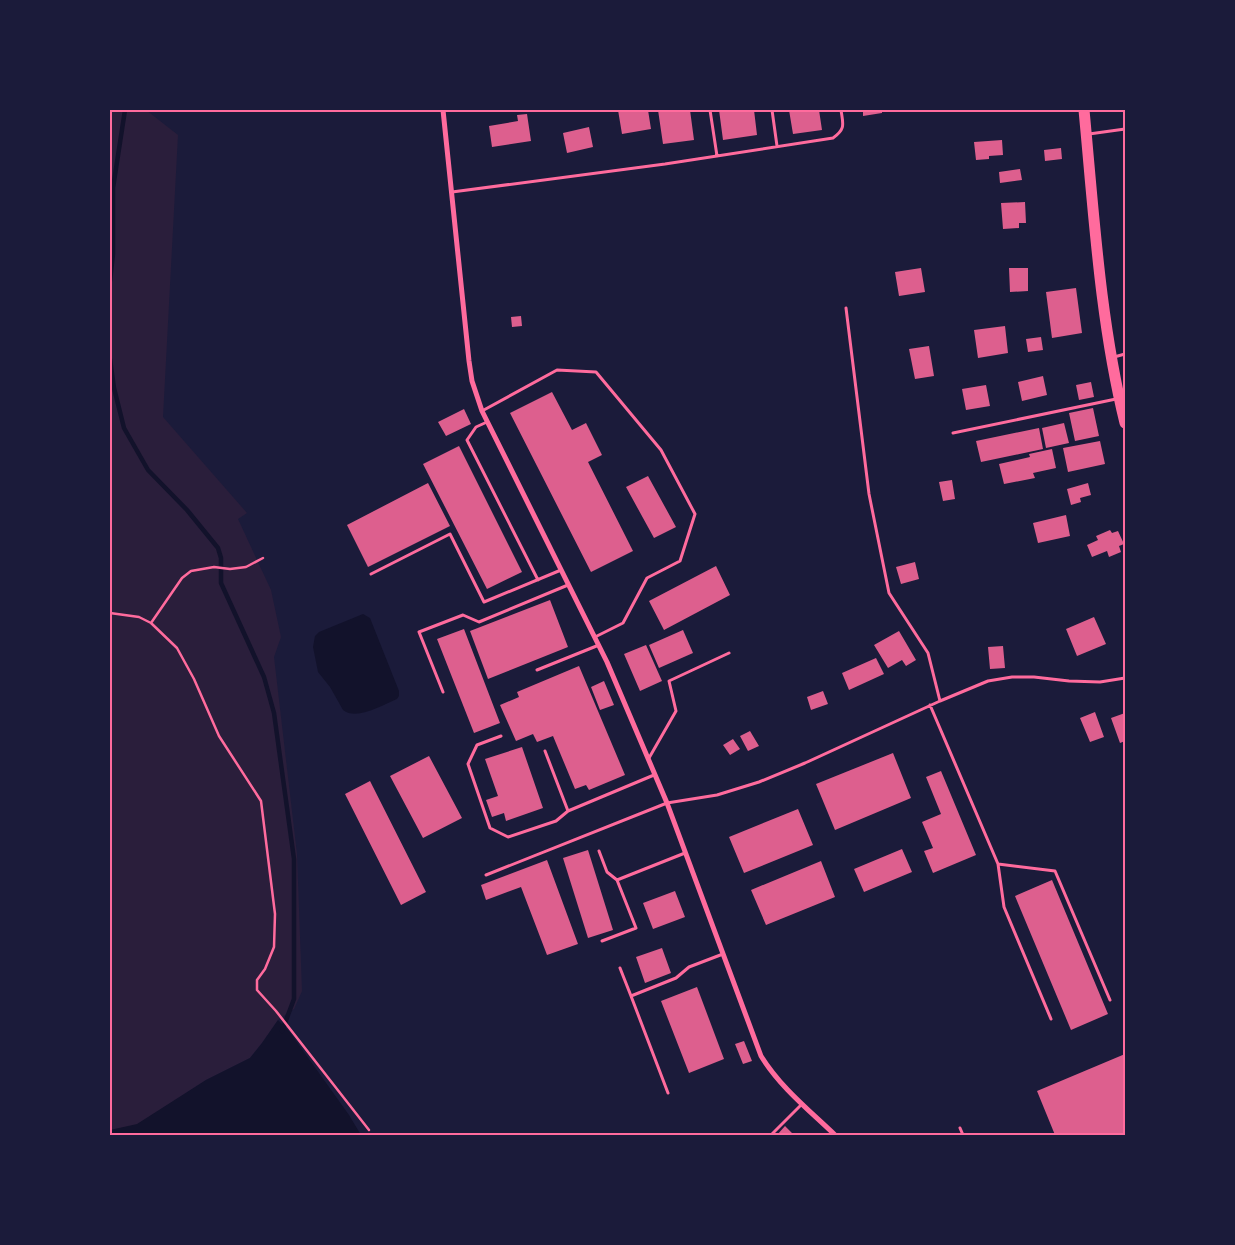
<svg xmlns="http://www.w3.org/2000/svg" width="1235" height="1245" viewBox="0 0 1235 1245" font-family="'Sofia Sans Condensed',sans-serif">
	<style>
		.green { fill: #2a1e3b }
		.water { fill: #12122b }
		.lines { fill: none; stroke-linecap: round; stroke-linejoin: round }
		.stream { stroke: #12122b; stroke-width: 4.5 }
		.building { fill: #dd5f8e }
		.path { stroke: #ff6b9d; stroke-width: 2.5 }
		.service { stroke: #ff6b9d; stroke-width: 3 }
		.minor { stroke: #ff6b9d; stroke-width: 5 }
		.primary { stroke: #ff6b9d; stroke-width: 11 }
		.neatline { fill: none; stroke: #ff6b9d; stroke-width: 2 }
	</style>
	<rect width="100%" height="100%" fill="#1b1b3a"/>
	<path class="green" d="M110,110H146L178,135L163,417L247,513L238,519L271,590L281,637L274,657L297,854L302,991L294,1009L278,1020L262,1043L250,1058L206,1080L137,1125L110,1130Z"/>
	<path class="water" d="M363,614L370,618L399,691V696L397,699C382,705 357,721 343,710L330,687L318,672L313,647L315,636L319,632Z
		M278,1020L289,1031L349,1115L361,1135H110V1130L137,1124L206,1080L250,1058L262,1043Z"/>
	<g class="lines">
		<path class="stream" d="M110,281L113,254V188L125,110
			M110,359L114,388L124,428L148,470L187,510L218,548L221,558V583L264,677L274,713L294,859V999L282,1031"/>
	</g>
	<path class="building" d="M618,110H648L651,129L622,134Z
		M658,110H690L694,140L663,144Z
		M719,110H754L757,135L723,140Z
		M789,110H819L822,130L793,134Z
		M863,110H882V113L863,116Z
		M527,114L531,141L492,147L489,126L518,121L517,115Z
		M589,127L593,147L567,153L563,133Z
		M1002,140L1003,155L989,156V159L976,160L974,142Z
		M1061,148L1062,159L1045,161L1044,150Z
		M1020,169L1022,180L1000,183L999,172Z
		M1025,202L1026,223H1019V228L1003,229L1001,203Z
		M921,268L925,292L899,296L895,272Z
		M1009,268H1028V291L1010,292Z
		M1076,288L1082,333L1052,338L1046,292Z
		M521,316L522,326L512,327L511,317Z
		M1005,326L1008,353L978,358L974,330Z
		M1041,337L1043,350L1028,352L1026,339Z
		M929,346L934,376L915,379L909,349Z
		M1043,376L1047,395L1022,401L1018,382Z
		M1091,382L1094,397L1079,400L1076,385Z
		M986,385L990,406L966,410L962,389Z
		M552,392L572,430L586,423L602,455L588,462L633,551L591,572L510,413Z
		M1093,408L1099,436L1075,441L1069,413Z
		M464,409L471,424L446,436L438,422Z
		M1064,423L1069,443L1046,448L1042,428Z
		M1039,428L1043,449L981,462L976,441Z
		M1100,441L1105,464L1068,472L1063,448Z
		M459,446L522,572L487,589L423,464Z
		M1052,449L1056,468L1033,473L1035,478L1004,484L999,464L1030,457L1029,454Z
		M648,476L676,527L654,538L626,487Z
		M952,480L955,499L943,501L939,482Z
		M428,483L450,526L368,567L347,525Z
		M1088,483L1091,495L1080,498L1081,502L1071,505L1067,489Z
		M1066,515L1070,536L1038,543L1033,523Z
		M1110,530L1112,533L1118,531L1124,544L1119,546L1121,552L1109,557L1107,551L1092,557L1087,545L1098,540L1096,536Z
		M915,562L919,579L901,584L896,567Z
		M716,566L730,595L664,630L649,601Z
		M550,600L568,647L488,679L470,631Z
		M1094,617L1106,644L1077,656L1066,629Z
		M464,629L500,723L474,733L437,639Z
		M683,630L693,653L659,668L649,645Z
		M899,631L916,660L906,666L902,660L888,668L874,645Z
		M646,645L662,681L640,691L624,654Z
		M1003,646L1005,668L990,669L988,647Z
		M876,658L884,674L849,690L842,673Z
		M579,666L625,775L589,790L586,785L575,789L553,736L537,742L533,734L516,741L500,705L519,697L517,692Z
		M604,681L614,705L600,710L591,687Z
		M823,691L828,704L811,710L807,697Z
		M1095,712L1104,737L1090,742L1080,718Z
		M1125,713V741L1120,743L1111,718Z
		M750,731L759,746L748,751L740,736Z
		M733,739L740,749L730,755L723,745Z
		M522,747L543,808L506,821L504,813L492,817L486,800L498,796L485,759Z
		M893,753L911,798L835,830L816,784Z
		M429,756L462,818L423,838L390,776Z
		M941,771L976,855L933,873L924,851L933,848L922,822L941,814L926,777Z
		M370,781L426,892L401,905L345,794Z
		M798,809L813,845L744,873L729,837Z
		M902,849L912,872L864,892L854,869Z
		M588,850L613,930L588,938L563,858Z
		M547,860L578,944L547,955L521,887L486,900L481,885Z
		M821,861L835,897L766,925L751,890Z
		M1052,880L1108,1014L1071,1030L1015,896Z
		M675,891L685,917L653,929L643,903Z
		M662,948L671,973L645,983L636,957Z
		M697,987L724,1059L689,1073L661,1001Z
		M744,1041L752,1061L743,1064L735,1044Z
		M1125,1054V1135H1055L1037,1091Z
		M785,1126L794,1135H777Z"/>
	<g class="lines">
		<path class="path" d="M110,613L139,617L151,623L177,648L194,679L219,736L261,801L275,914L274,947L265,969L257,980V990L276,1011L369,1130
			M151,623L182,578L191,571L214,567L230,569L246,567L263,558"/>
		<path class="service" d="M710,110L717,156
			M772,110L777,146
			M1089,134L1125,129
			M452,192L665,164L833,138C846,129 843,124 841,110
			M846,308L869,494L889,593L928,653L940,701
			M1114,357L1125,354
			M482,411L557,370L596,372L661,450L695,514L680,561L647,578L623,623L595,637
			M487,422L476,427L467,440L538,580
			M953,433L1116,399
			M371,574L450,534L484,602L561,570
			M537,670L599,645
			M443,692L419,632L463,615L479,622L568,585
			M930,705L998,864L1004,907L1051,1019
			M501,736L477,745L468,764L490,828L508,837L556,821L568,811L654,775
			M545,751L568,811
			M649,758L676,711L669,681L729,653
			M599,851L607,872L617,880
			M998,864L1055,871L1110,1000
			M486,875L667,803L717,795L759,782L805,763L940,701L988,681L1012,677H1034L1069,681L1100,682L1125,678
			M602,941L636,928L617,880L685,853
			M620,968L631,996
			M668,1093L631,996L676,978L689,967L723,954
			M960,1128L963,1135
			M771,1135L802,1104"/>
		<path class="minor" d="M443,110L469,361L472,381L482,411L607,662L667,803L761,1056C781,1088 809,1110 835,1135"/>
		<path class="primary" d="M1084,110C1094,215 1100,321 1125,423"/>
	</g>
	<rect width="1235" height="1245" fill="none" stroke="#1b1b3a" stroke-width="222"/>
	<rect x="111" y="111" width="1013" height="1023" class="neatline"/>
</svg>
